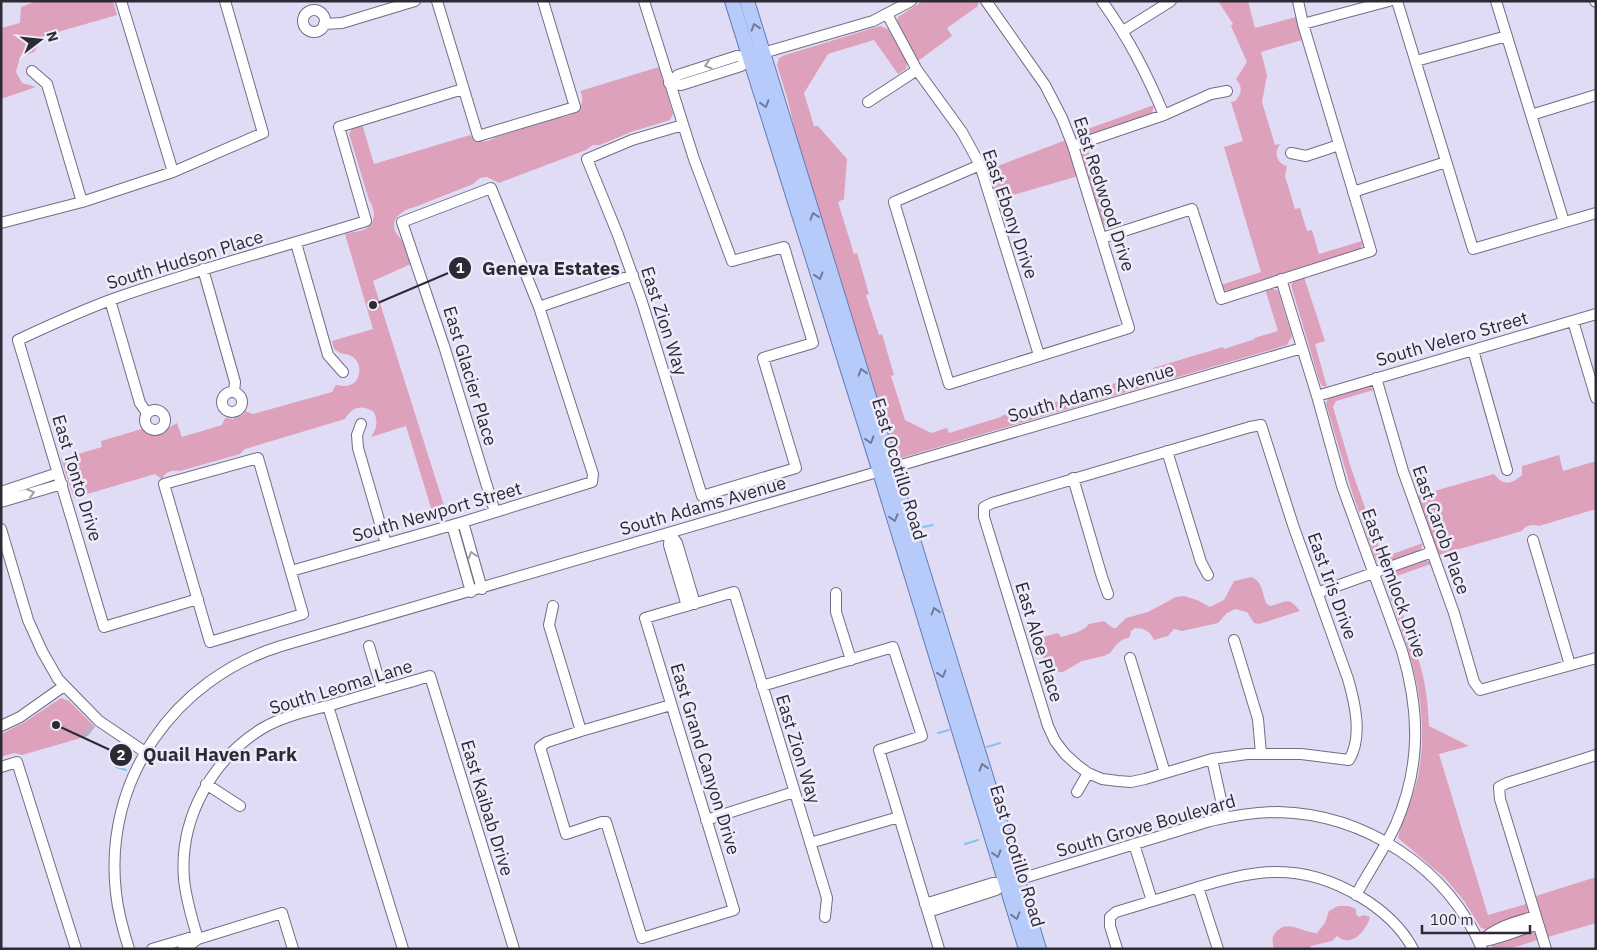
<svg xmlns="http://www.w3.org/2000/svg" width="1597" height="950" viewBox="0 0 1597 950" font-family="'IBM Plex Sans',sans-serif">
	<style>
		.green { fill: #dea1bb }
		.lines { fill: none; stroke-linecap: round; stroke-linejoin: round }
		.stream { stroke: #81c5ef; stroke-width: 2 }
		.minor-casing { stroke: #716d84; stroke-width: 12 }
		.major-casing { stroke: #667cb3; stroke-width: 16 }
		.minor { stroke: #fff; stroke-width: 10 }
		.major { stroke: #b6cbfa; stroke-width: 14 }
		.oneway { stroke: #717a97 }
		.oneway2 { stroke: #a09fa4 }
		.labels { text-anchor: middle; stroke-width: 5; stroke-linejoin: round; paint-order: stroke }
		.street-label { font-size: 18px; fill: #2c2a34; stroke: #eeebfb }
		.leader { fill: none; stroke: #2c2a34; stroke-width: 2 }
		.callout-dot { fill: #2c2a34; stroke: #eeebfb; stroke-width: 2 }
		.mark-label { font-size: 15px; text-anchor: middle; font-weight: bold; fill: #fff }
		.callout-label { font-size: 19px; text-anchor: middle; font-weight: bold; fill: #2c2a34; stroke: #eeebfb; stroke-width: 5; stroke-linejoin: round; paint-order: stroke }
	</style>
	<rect width="100%" height="100%" fill="#e1dcf6"/>
	<path class="green" d="M37,1H113L117,15L44,36L34,52L20,57L16,72L22,83L36,87L1,99V28L20,23L21,7Z
		M923,1H978V6L947,28L952,36L918,61L897,25L898,17Z
		M1218,1H1248L1255,28L1296,17L1302,40L1261,52L1267,75L1262,102L1275,145L1280,144C1274,152 1276,163 1287,166L1285,176L1295,209L1300,208L1307,231L1312,230L1319,254L1362,241L1363,244L1360,249L1228,291L1223,290L1221,285L1261,272L1224,147L1243,141L1231,102L1235,101C1242,94 1243,87 1236,79L1247,62L1231,26L1233,24Z
		M880,26L888,29L907,62L906,69L898,74L874,40L828,54L804,93L814,126H818L847,159L844,199L838,202L854,254L857,253L869,294L866,295L879,335L882,334L894,375L891,376L905,420L931,433L947,428L949,433L1001,417V416L1041,404L1042,406L1083,394L1082,392L1154,373L1153,368L1223,347L1224,349L1255,339L1254,338L1278,331L1265,289L1272,288L1278,291L1292,336L1287,345L901,458L897,456L893,452L801,156L788,101L777,65L779,58L785,55Z
		M659,67L673,114L670,120L631,132L600,145H593L586,150L499,183L487,177L480,178L473,184L415,207C404,209 390,218 395,231C397,235 401,238 402,241C406,249 408,257 411,264L373,281L448,518L435,521L406,426L371,437C377,428 378,422 374,412C361,404 352,407 345,419L245,449L240,454L180,471C171,470 166,471 162,479L155,474L74,498L61,459L102,447L101,441L142,429C158,444 163,429 177,423L182,437L222,425L225,418L233,419L244,414L245,411L253,414L332,392L336,385C342,386 346,387 352,384C362,379 362,361 351,356C347,353 341,355 337,351C333,349 333,345 332,341L373,329L345,234C351,232 360,232 365,229C377,223 375,209 369,200L349,134L352,128L362,124L374,164L470,135C478,143 487,143 496,137L561,117C573,117 588,105 580,91Z
		M1154,105L1152,113L1081,139L1074,134Z
		M1066,140L1078,176L996,200L987,170Z
		M1087,147L1112,228H1107L1103,224L1082,155V151Z
		M1304,277L1325,341L1315,344L1327,387L1322,386L1319,380L1291,285L1294,281Z
		M1368,385L1374,390L1336,401L1333,407L1351,468L1381,553L1387,556L1423,543L1420,551L1383,563L1376,561L1352,492L1326,404L1328,397Z
		M1559,455L1563,471L1596,461V509L1539,526C1532,524 1526,525 1522,531L1439,555L1417,496L1494,474C1504,486 1510,485 1522,475V466Z
		M1425,560L1429,561L1431,564L1394,577L1391,584C1402,614 1416,645 1423,676C1427,693 1428,709 1429,726L1469,746L1439,754L1488,915L1526,904L1528,911L1524,916L1488,930L1481,928L1464,901L1445,878L1398,838C1402,817 1414,797 1418,776C1432,703 1408,648 1384,581L1386,574Z
		M1252,577C1263,583 1262,592 1266,603L1270,606C1286,603 1287,595 1300,611L1259,624L1254,623L1247,612L1235,609L1227,613L1218,623L1182,631L1174,629L1168,636L1154,640C1150,631 1144,628 1135,628L1131,631L1130,637L1122,640L1116,645L1110,653L1104,656L1082,661L1063,672H1051L1043,661V637L1058,633L1061,637C1070,635 1084,631 1089,624L1104,621L1113,628H1116L1126,618L1148,612L1176,597L1184,596L1197,600L1210,607L1224,600L1234,581Z
		M61,698L69,701L95,727L88,736L22,755L14,753L1,757V734L25,722Z
		M1596,877V923L1548,937L1536,896Z
		M1338,906H1349L1356,909V914L1359,917L1364,915L1370,917C1367,930 1351,949 1337,936L1332,941L1311,946L1309,949H1274C1272,941 1271,936 1278,930C1289,920 1304,933 1317,933L1325,923L1329,911Z
		M1528,929L1536,933L1538,940L1509,949H1491L1493,943Z"/>
	<g class="lines">
		<path class="stream" d="M923,527L933,525
			M938,733L949,730
			M84,734L88,733L92,728
			M987,747L1000,743
			M116,767L126,770
			M965,844L978,840"/>
		<defs>
			<path id="minor" d="M121,1L173,172
				M437,1L478,136L575,107L543,1
				M644,1L694,159L732,261L784,247L813,343L763,358L796,468L702,496L642,302L618,235L587,159L632,140L683,125
				M1102,1C1129,39 1146,72 1164,115
				M1397,1L1473,249L1596,213
				M1496,1L1564,222
				M1595,1L1596,2
				M303 21a11 11 0 1 1 22 0a11 11 0 1 1-22 0Z
				M887,14L917,70L962,132L980,165L1039,355
				M324,24L342,23L415,1
				M1303,24L1389,1
				M1123,31L1171,1
				M1416,61L1507,36
				M32,71L47,84L82,202
				M669,83L681,85L741,66L750,58L763,53L873,21L911,1
				M669,83L678,75L737,56L750,58
				M868,102L917,70
				M1531,115L1596,95
				M1073,146L1164,115L1211,94L1227,91
				M1291,153L1306,156L1339,145
				M980,165L894,202L949,384L1129,328L1073,146L1062,118L1045,85L986,1
				M1353,192L1446,162
				M1,223L82,202L173,172L263,133L225,1
				M1102,238L1192,209L1221,299L1371,251L1303,24L1298,1
				M296,243L328,355L343,372
				M203,269L235,382L234,392
				M1281,279L1317,396L1342,486L1402,651C1420,711 1421,766 1396,824C1385,848 1369,871 1356,895
				M110,300L140,403L147,413
				M539,307L633,275
				M1573,321L1596,398
				M1473,350L1507,470
				M1376,378L1403,471L1454,613L1474,682L1480,690L1596,658
				M222 402a10 10 0 1 1 20 0a10 10 0 1 1-20 0Z
				M1317,396L1596,314
				M145 420a10 10 0 1 1 20 0a10 10 0 1 1-20 0Z
				M361,424L357,435L358,448L386,544
				M1261,425L1293,525L1348,679C1355,703 1363,737 1349,760L1301,754H1247L1212,759L1145,779L1131,782L1118,781L1102,779L1088,773L1077,765L1065,754L1055,741L1048,726L984,517V507L992,503L1250,427Z
				M1167,451L1201,562L1208,575
				M258,458L303,614L210,642L164,484Z
				M1073,478L1102,577L1108,594
				M1,492L58,473
				M1,502L62,484
				M463,522L482,589
				M452,525L471,592
				M1,529L28,620L42,651L58,679L99,721L145,752
				M670,533L669,545L687,606
				M670,533L677,543L695,604
				M1533,540L1570,665
				M291,571L463,522L592,482L593,474L539,307L491,188L402,222L444,346L495,512
				M836,593V612L851,660
				M1317,593L1432,552
				M198,599L104,627L18,340C50,325 82,310 116,298C198,269 283,247 366,221L339,127L463,89
				M553,606L549,625L581,731
				M1234,640L1258,719L1261,754
				M369,646L382,690
				M1130,658L1165,773
				M762,686L893,647L922,736L879,750L939,949
				M671,705L581,731L547,742L540,747L566,834L602,822H606L642,938L734,910L645,618L734,592L827,898L825,917
				M328,706L403,949
				M1,726L20,717L64,686
				M1212,759L1225,818
				M1,767L17,762L76,949
				M206,784L240,806
				M1077,792L1088,773
				M706,820L794,792
				M810,843L899,817
				M1134,844L1152,901
				M1198,887L1218,949
				M925,904L993,883H1006L1017,880L1210,821C1232,816 1254,812 1278,812C1365,814 1448,868 1482,949
				M928,912L996,890L1006,883
				M198,939C192,919 186,900 184,879C179,819 212,759 263,728C283,716 308,711 331,705C364,695 397,686 430,676L514,949
				M1480,942C1495,927 1515,922 1536,916
				M1480,942C1500,939 1519,930 1538,924
				M129,949C123,930 118,912 116,893C103,780 174,679 281,646L1302,348
				M152,949L189,938L198,939L282,913L293,949
				M183,949L187,947L198,939
				M1117,949L1110,926V917L1116,912C1140,905 1165,897 1189,890C1253,870 1298,860 1359,896C1381,909 1401,926 1413,949
				M1546,949L1500,799L1499,787L1507,783L1596,755"/>
			<path id="major" d="M732,1L880,472L1026,949
				M747,1L1039,949"/>
		</defs>
		<use href="#minor" class="minor-casing"/>
		<use href="#major" class="major-casing"/>
		<use href="#minor" class="minor"/>
		<use href="#major" class="major"/>
	</g>
	<defs><path id="oneway-chevron" d="M-2-3.5L2.5 0L-2 3.5" fill="none" stroke-width="1.6" stroke-linecap="round" stroke-linejoin="round" transform="scale(1.25)"/></defs>
	<g class="oneway">
		<use href="#oneway-chevron" transform="translate(755 27) rotate(-107)"/>
		<use href="#oneway-chevron" transform="translate(765 104) rotate(73)"/>
		<use href="#oneway-chevron" transform="translate(814 216) rotate(-107)"/>
		<use href="#oneway-chevron" transform="translate(819 276) rotate(73)"/>
		<use href="#oneway-chevron" transform="translate(862 372) rotate(-107)"/>
		<use href="#oneway-chevron" transform="translate(870 440) rotate(73)"/>
		<use href="#oneway-chevron" transform="translate(894 518) rotate(73)"/>
		<use href="#oneway-chevron" transform="translate(935 611) rotate(-107)"/>
		<use href="#oneway-chevron" transform="translate(942 674) rotate(73)"/>
		<use href="#oneway-chevron" transform="translate(983 767) rotate(-107)"/>
		<use href="#oneway-chevron" transform="translate(997 854) rotate(73)"/>
		<use href="#oneway-chevron" transform="translate(1016 916) rotate(73)"/>
	</g>
	<g class="oneway2">
		<use href="#oneway-chevron" transform="translate(708 65) rotate(163)"/>
		<use href="#oneway-chevron" transform="translate(31 493) rotate(-17)"/>
		<use href="#oneway-chevron" transform="translate(472 555) rotate(-107)"/>
	</g>
	<g class="labels">
		<g class="street-label">
			<text transform="translate(1104 194) rotate(72)" y="6">East Redwood Drive</text>
			<text transform="translate(1010 214) rotate(71)" y="6">East Ebony Drive</text>
			<text transform="translate(185 260) rotate(-17)" y="6">South Hudson Place</text>
			<text transform="translate(664 321) rotate(72)" y="6">East Zion Way</text>
			<text transform="translate(1452 339) rotate(-16)" y="6">South Velero Street</text>
			<text transform="translate(470 376) rotate(73)" y="6">East Glacier Place</text>
			<text transform="translate(1091 393) rotate(-16)" y="6">South Adams Avenue</text>
			<text transform="translate(899 469) rotate(73)" y="6">East Ocotillo Road</text>
			<text transform="translate(77 478) rotate(73)" y="6">East Tonto Drive</text>
			<text transform="translate(703 506) rotate(-16)" y="6">South Adams Avenue</text>
			<text transform="translate(437 512) rotate(-16)" y="6">South Newport Street</text>
			<text transform="translate(1441 530) rotate(70)" y="6">East Carob Place</text>
			<text transform="translate(1394 583) rotate(70)" y="6">East Hemlock Drive</text>
			<text transform="translate(1332 586) rotate(70)" y="6">East Iris Drive</text>
			<text transform="translate(1039 642) rotate(73)" y="6">East Aloe Place</text>
			<text transform="translate(341 687) rotate(-17)" y="6">South Leoma Lane</text>
			<text transform="translate(798 749) rotate(73)" y="6">East Zion Way</text>
			<text transform="translate(705 759) rotate(73)" y="6">East Grand Canyon Drive</text>
			<text transform="translate(487 808) rotate(73)" y="6">East Kaibab Drive</text>
			<text transform="translate(1146 826) rotate(-16)" y="6">South Grove Boulevard</text>
			<text transform="translate(1017 856) rotate(73)" y="6">East Ocotillo Road</text>
		</g>
	</g>
	<path class="leader" d="M373 305L460 268M56 725L121 755"/>
	<g class="callout-dot">
		<circle cx="373" cy="305" r="5"/>
		<circle cx="56" cy="725" r="5"/>
		<circle cx="460" cy="268" r="12"/>
		<circle cx="121" cy="755" r="12"/>
	</g>
	<g class="mark-label">
		<text x="460" y="273">1</text>
		<text x="121" y="760">2</text>
	</g>
	<g class="callout-label">
		<text x="551" y="275">Geneva Estates</text>
		<text x="220" y="761">Quail Haven Park</text>
	</g>
	<rect width="1597" height="950" fill="none" stroke="#2c2a34" stroke-width="5"/>
	<g transform="translate(40 40) rotate(74)" stroke="#eeebfb" stroke-width="4" paint-order="stroke">
	<path d="M0-4L9 19L0 12L-9 19Z" fill="#2c2a34"/>
	<text y="-8" font-size="14" font-weight="bold" text-anchor="middle" fill="#2c2a34">N</text>
	</g>
	<path d="M1422 925v8h108v-8" fill="none" stroke="#2c2a34" stroke-width="2.5"/>
	<text x="1430" y="925" font-size="15" fill="#2c2a34" stroke="#eeebfb" stroke-width="4" paint-order="stroke">100 m</text>
</svg>
